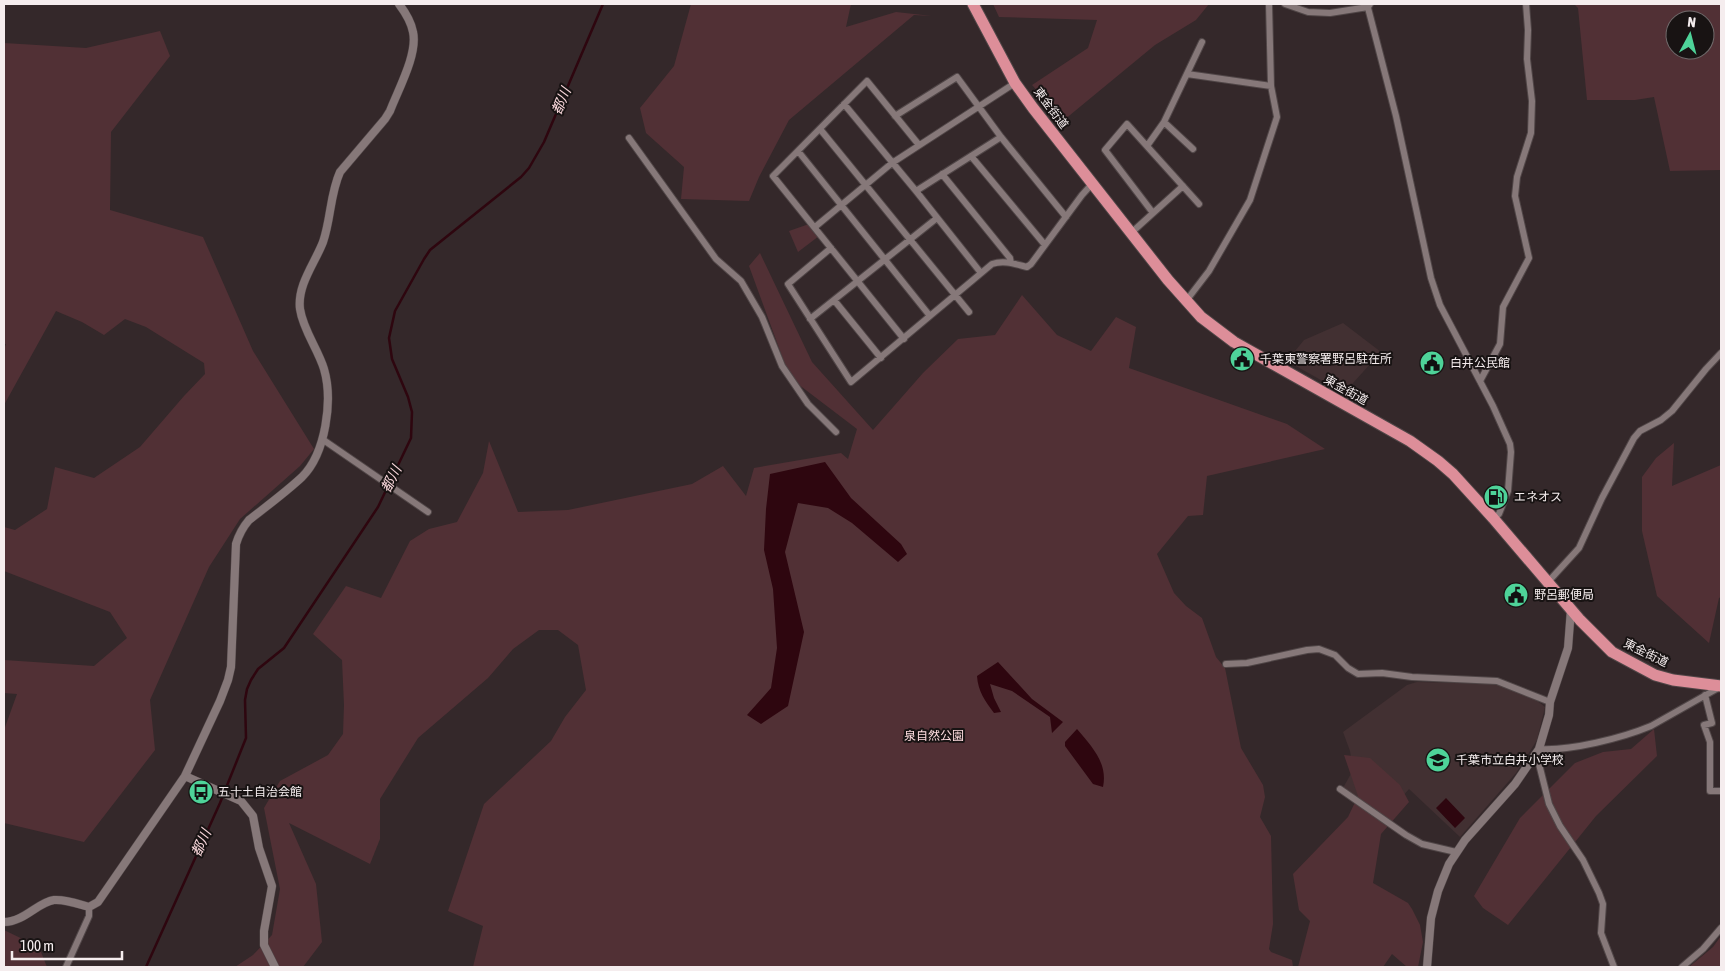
<svg xmlns="http://www.w3.org/2000/svg" width="1725" height="971" viewBox="0 0 1725 971" font-family="'Asap Condensed','Noto Sans JP',sans-serif">
	<style>
		.built { fill: #423032 }
		.green { fill: #513035; fill-rule: evenodd }
		.water { fill: #2e060f }
		.lines { fill: none; stroke-linecap: round; stroke-linejoin: round }
		.stream { stroke: #2e060f; stroke-width: 2.5 }
		.minor-casing { stroke: #504647; stroke-width: 8 }
		.tertiary-casing { stroke: #504647; stroke-width: 9 }
		.trunk-casing { stroke: #504647; stroke-width: 13 }
		.minor { stroke: #867879; stroke-width: 6 }
		.tertiary { stroke: #867879; stroke-width: 8 }
		.trunk { stroke: #dd8e99; stroke-width: 11 }
		.labels { text-anchor: middle; stroke-width: 4; stroke-linejoin: round; paint-order: stroke }
		.street-label { font-size: 12px; fill: #f5edee; stroke: #181313 }
		.poi-label { font-size: 12px; fill: #f5edee; stroke: #181313; text-anchor: start }
		.park-label { font-size: 12px; fill: #fddbde; stroke: #181313 }
		.water-label { font-size: 14px; font-style: italic; fill: #f9d7db; stroke: #181313 }
	</style>
	<rect width="100%" height="100%" fill="#34282a"/>
	<path class="built" d="M1343,323L1381,352L1344,393L1287,361L1304,340Z
		M1417,682L1497,684L1536,700L1545,707L1537,740L1516,773L1460,837L1409,789L1384,817L1343,788L1353,770L1350,751L1343,732L1407,685Z"/>
	<path class="green" d="M691,4H851L846,27L896,12L932,16L914,15L789,120L759,177L749,201L681,199L684,167L646,133L640,108L674,66Z
		M993,4H1209L1196,20L1155,45L1064,120L1032,85L1088,48L1097,20L999,17Z
		M1574,4H1721V170L1670,171L1654,97L1635,100H1587L1578,8ZM1675,20H1705V50H1675Z
		M160,31L170,56L111,132L110,210L203,237L253,351L314,449L300,466L240,519L209,567L150,700L155,750L84,842L4,823V730L17,694L4,693V660L94,666L127,638L110,612L4,571V527L15,530L47,509L55,467L94,478L140,447L184,396L205,374L204,363L146,327L125,319L104,335L82,322L56,311L4,405V349L6,344H4V43L86,48Z
		M809,224L819,236L798,252L789,231Z
		M760,253L812,362L873,430L923,373L958,339L995,335L1022,295L1057,335L1091,351L1116,317L1136,327L1129,368L1287,424L1325,449L1207,476L1203,515L1188,516L1157,554L1174,593L1186,606L1202,618L1216,657L1225,668L1241,748L1263,785L1265,797L1260,817L1271,836L1273,924L1269,949L1271,952L1292,960L1293,967H473L483,926L448,911L484,804L551,741L565,717L586,690L578,645L558,630H539L513,649L488,678L418,738L380,799V839L370,864L289,823L316,884L322,942L303,967H235L253,955L272,935L280,889L264,808L280,781L328,755L343,734L344,705L342,660L313,634L346,586L381,598L410,541L429,529L457,522L483,473L489,441L518,512L568,510L692,484L723,466L746,496L754,468L841,453L848,459L857,429L790,378L749,266Z
		M1674,443L1672,486L1721,465V597L1719,598L1709,643L1657,596L1642,531V477L1656,458Z
		M1654,729L1657,756L1596,816L1508,925L1483,908L1474,896L1520,818L1575,763L1603,752L1631,749Z
		M1344,755L1370,758L1400,785L1409,802L1381,834L1373,883L1408,903L1412,909L1420,925L1423,942L1418,967H1407L1392,954L1383,967H1298L1310,921L1299,910L1293,874L1348,817L1358,796Z
		M4,930L39,947L47,967H4Z
		M1721,936V967H1689L1713,947Z"/>
	<path class="water" d="M825,462L851,498L901,544L907,554L898,562L852,523L828,508L798,503L785,552L804,632L788,706L761,724L747,715L771,688L777,648L773,589L764,550L766,509L770,474Z
		M998,662L1032,699L1063,722L1052,733L1050,717L1012,691L990,684L994,698L1001,712L994,713C985,701 978,691 977,676Z
		M1077,729C1092,747 1108,763 1103,787L1093,784L1065,746V742Z
		M1446,798L1465,818L1455,828L1436,808Z"/>
	<g class="lines">
		<path class="stream" d="M146,967L220,803L246,738L245,700L247,689L251,680L258,669L284,648L378,507L411,438L412,412L408,397L392,359L389,338L395,311L424,259L430,250L521,177L529,168L544,142L603,4"/>
		<defs>
			<path id="minor" d="M1285,4L1308,12L1330,13L1368,7L1370,4
				M1367,4L1396,116L1431,278L1440,305L1493,406L1510,444L1511,452L1508,491L1499,514L1493,518
				M1187,74L1271,86
				M844,104L916,191L981,273
				M895,116L957,77L1001,137L1066,217
				M1164,122L1193,149
				M820,129L969,312
				M629,138L716,259L741,281L762,317L782,366L808,404L836,432
				M1147,146L1164,122L1202,42
				M798,151L930,316
				M971,156L1045,245
				M942,174L1010,258L1011,263
				M916,191L1001,137
				M1153,213L1105,150L1127,124L1199,204
				M815,227L892,163L1015,83
				M1131,233L1183,186
				M831,248L788,284L851,382L992,264C1004,260 1015,264 1027,267L1031,264L1082,195L1092,184
				M834,300L881,358
				M1186,301L1209,271L1250,200L1277,117L1271,86L1269,4
				M810,319L937,218
				M904,339L773,176L867,81L919,145
				M1480,381L1500,344L1503,307L1529,258L1515,196L1517,177L1531,133L1532,101L1527,59L1528,30L1526,4
				M322,439L428,512
				M1548,582L1579,548L1602,498L1634,438L1640,431L1661,420L1672,411L1706,369L1721,353
				M1226,664L1247,663L1307,650L1319,649L1335,655L1348,668L1358,674L1382,673L1412,677L1497,681L1550,702
				M1705,695L1712,723L1704,725L1710,742V791H1721
				M1340,789L1406,835L1422,844L1456,852
				M66,967L89,916V907
				M1614,967L1601,933L1603,904L1599,893L1583,860L1560,826L1549,804L1539,764V749C1571,751 1622,738 1651,726L1720,687
				M1682,967L1703,949L1721,928"/>
			<path id="tertiary" d="M185,776L241,801L253,816L259,848L272,886L264,931V945L275,967
				M4,922C24,922 38,902 54,900C66,899 78,904 89,907L98,902L185,776L220,701L228,680L231,667L236,544C239,534 243,527 249,520C267,506 286,492 302,477C326,453 333,400 324,369C318,349 303,330 300,309C297,285 315,263 323,242C331,219 330,194 340,172L385,119L390,111C398,90 418,54 413,32C411,21 405,12 399,4
				M1427,967L1431,918L1438,891L1449,864L1465,840L1515,784L1539,749L1549,715L1550,702L1568,648L1571,609"/>
			<path id="trunk" d="M973,4L1015,83L1033,108L1168,280L1201,317L1234,342L1410,441L1438,461L1453,474L1493,518L1580,620L1612,652L1655,675L1673,680L1721,686"/>
		</defs>
		<use href="#minor" class="minor-casing"/>
		<use href="#tertiary" class="tertiary-casing"/>
		<use href="#trunk" class="trunk-casing"/>
		<use href="#minor" class="minor"/>
		<use href="#tertiary" class="tertiary"/>
		<use href="#trunk" class="trunk"/>
	</g>
	<defs>
		<symbol id="civic-disc" viewBox="-11 -11 22 22"><circle r="9.5" fill="#4ed399" stroke="#181313"/><path d="M-.6-6.5H3V-4.5H.6V-3L4-1V1h2V6H-6V1h2V-1L-.6-3ZM-1.2 2.5V6h2.4V2.5Z" fill="#111"/></symbol>
		<symbol id="fuel-disc" viewBox="-11 -11 22 22"><circle r="9.5" fill="#4ed399" stroke="#181313"/><path d="M-5.5-6h7V0h2V4h1.3V-2.5L3-4.5l.8-.8L6-3V5H2.5V1h-1V6h-7ZM-4.2-4.7v3.2H.2V-4.7Z" fill="#111"/></symbol>
		<symbol id="school-disc" viewBox="-11 -11 22 22"><circle r="9.5" fill="#4ed399" stroke="#181313"/><path d="M0-5L7-2L0 1L-7-2ZM-4 1L0 2.5L4 1V4Q0 6-4 4Z" fill="#111"/></symbol>
		<symbol id="bus-disc" viewBox="-11 -11 22 22"><circle r="9.5" fill="#4ed399" stroke="#181313"/><path d="M-5-6H5V4H4V6H2V4H-2V6H-4V4H-5ZM-3.5-4V0h7V-4ZM-3.5 1.2v1.5H-2V1.2ZM2 1.2v1.5H3.5V1.2Z" fill="#111"/></symbol>
	</defs>
	<g fill-rule="evenodd">
		<use href="#civic-disc" x="1228" y="345" width="28" height="28"/>
		<use href="#civic-disc" x="1418" y="349" width="28" height="28"/>
		<use href="#fuel-disc" x="1482" y="483" width="28" height="28"/>
		<use href="#civic-disc" x="1502" y="581" width="28" height="28"/>
		<use href="#school-disc" x="1424" y="746" width="28" height="28"/>
		<use href="#bus-disc" x="187" y="778" width="28" height="28"/>
	</g>
	<g class="labels">
		<g class="street-label">
			<text transform="translate(1051 108) rotate(53)" y="4">東金街道</text>
			<text transform="translate(1346 390) rotate(29)" y="4">東金街道</text>
			<text transform="translate(1646 653) rotate(26)" y="4">東金街道</text>
		</g>
		<g class="poi-label">
			<text x="1260" y="363">千葉東警察署野呂駐在所</text>
			<text x="1450" y="367">白井公民館</text>
			<text x="1514" y="501">エネオス</text>
			<text x="1534" y="599">野呂郵便局</text>
			<text x="1456" y="764">千葉市立白井小学校</text>
			<text x="218" y="796">五十土自治会館</text>
		</g>
		<g class="park-label">
			<text x="934" y="740">泉自然公園</text>
		</g>
		<g class="water-label">
			<text transform="translate(561 101) rotate(-67)" y="5">都川</text>
			<text transform="translate(391 479) rotate(-64)" y="5">都川</text>
			<text transform="translate(201 843) rotate(-66)" y="5">都川</text>
		</g>
	</g>
	<rect width="1725" height="971" fill="none" stroke="#f5edee" stroke-width="10"/>
	<g transform="translate(1690 35) rotate(7)"><circle r="24" fill="#181313" stroke="#706a6b"/>
	<path d="M0-4L9 19L0 12L-9 19Z" fill="#4ed399"/>
	<text y="-8" font-size="14" font-weight="bold" text-anchor="middle" fill="#f5edee">N</text>
	</g>
	<path d="M12 951v8h110v-8" fill="none" stroke="#f5edee" stroke-width="2.5"/>
	<text x="20" y="951" font-size="15" fill="#f5edee" stroke="#181313" stroke-width="4" paint-order="stroke">100 m</text>
</svg>
